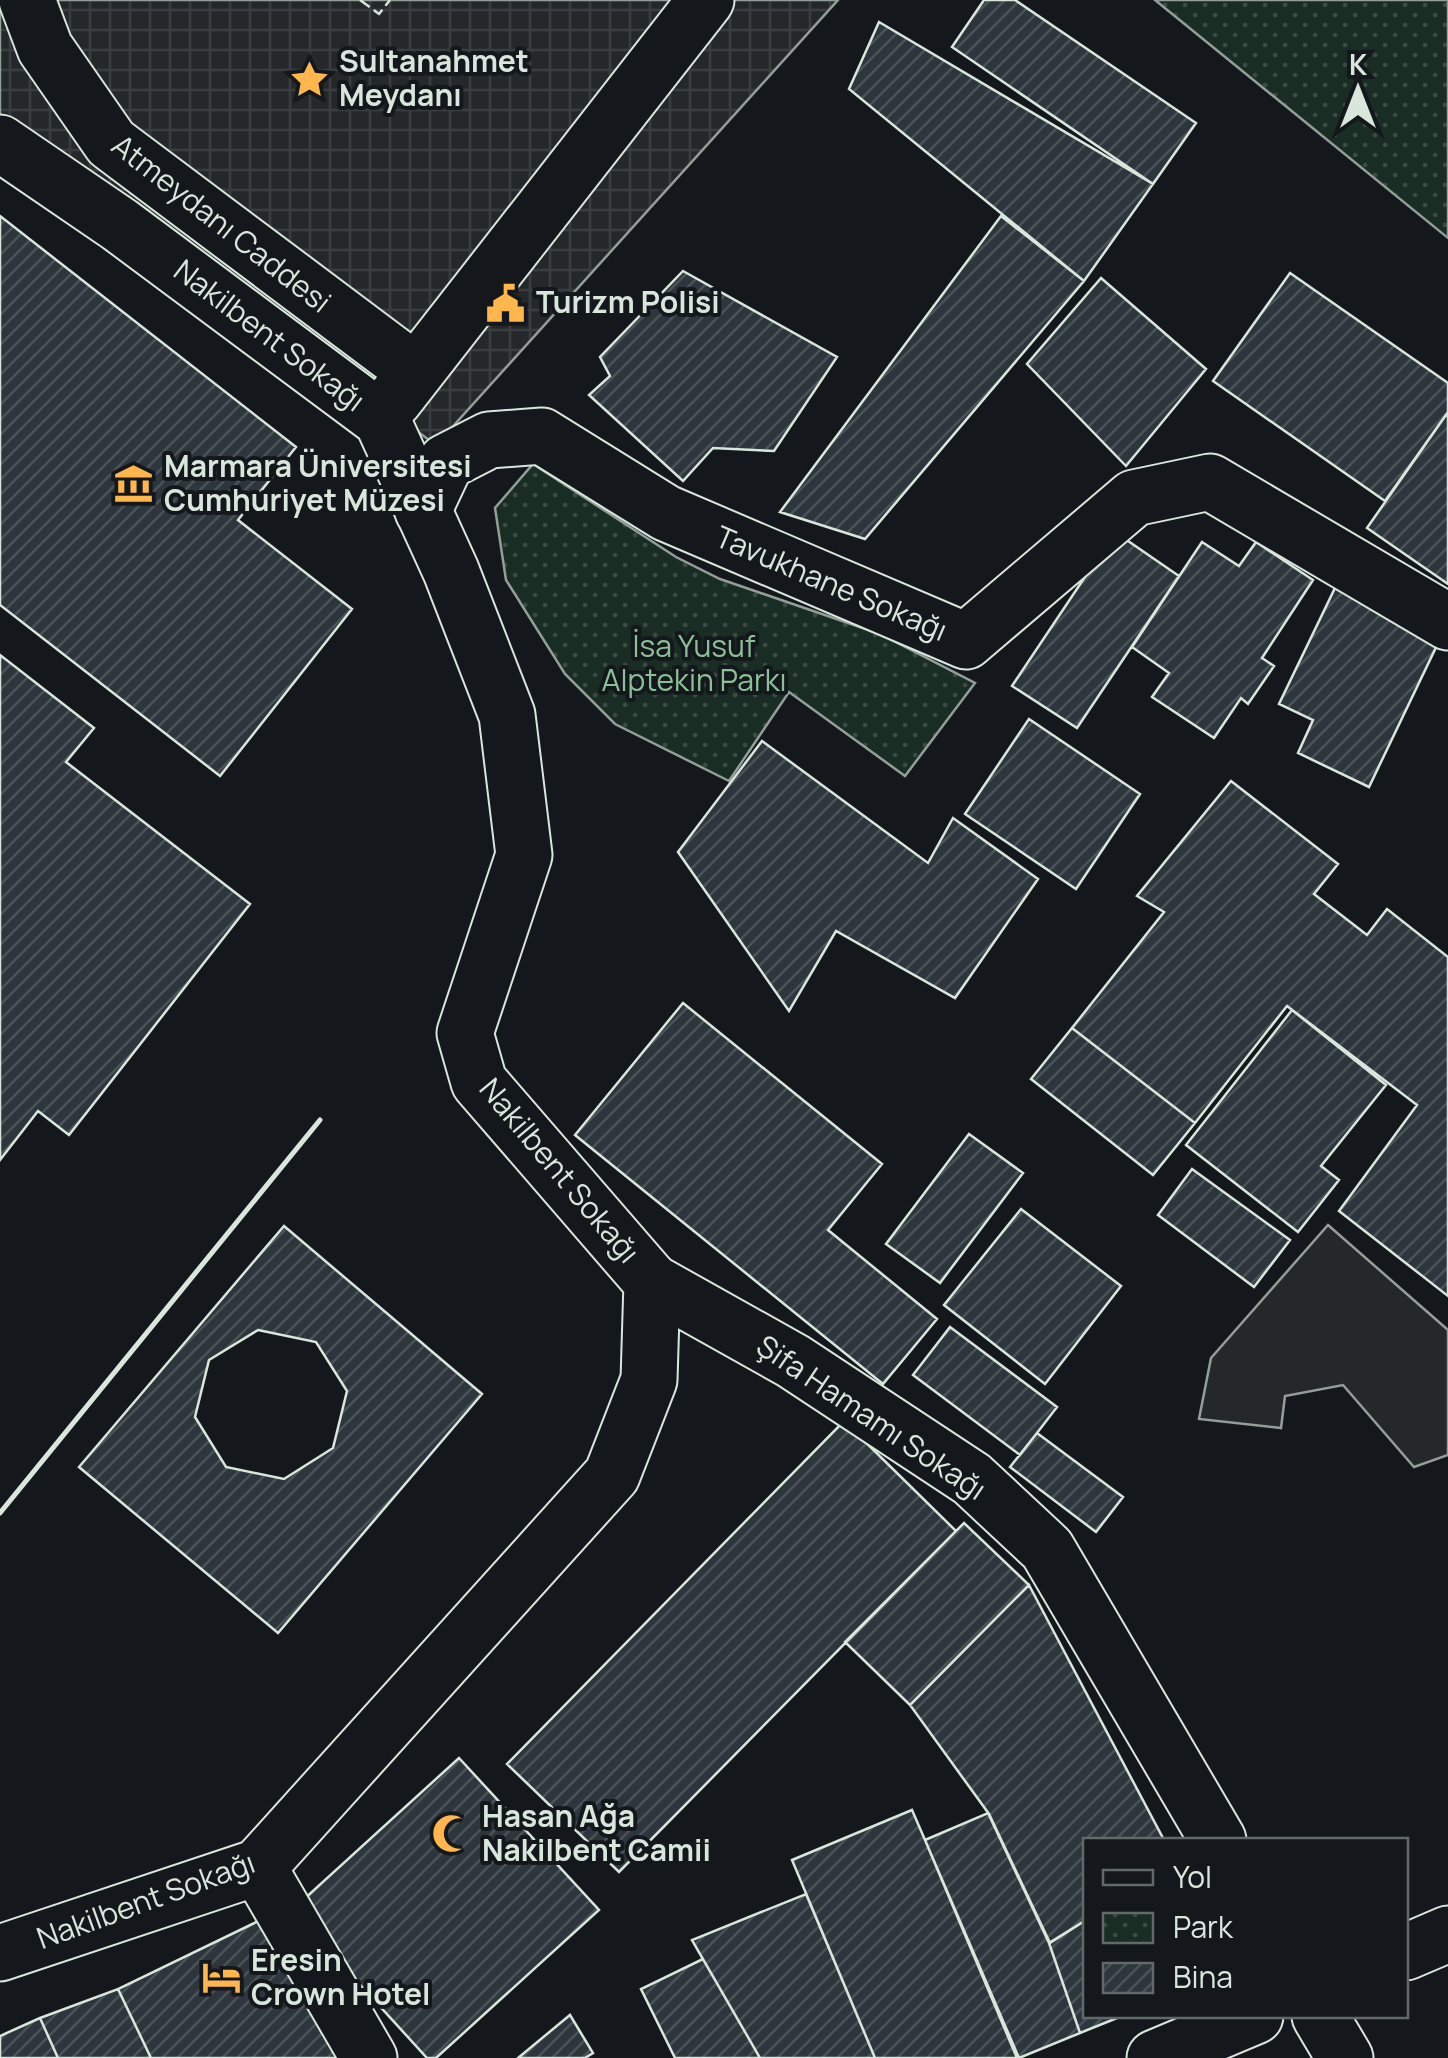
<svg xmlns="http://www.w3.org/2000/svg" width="1448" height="2058" viewBox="0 0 1448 2058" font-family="Manrope,sans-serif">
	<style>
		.park { fill: url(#park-dots); stroke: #939e99; stroke-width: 2.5 }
		.parking { fill: #24282b; stroke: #939e99; stroke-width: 2.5 }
		.plaza { fill: url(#plaza-grid); stroke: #939e99; stroke-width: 2.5 }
		.building { fill: url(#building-hatch); stroke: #d8e6dc; stroke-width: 2.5; fill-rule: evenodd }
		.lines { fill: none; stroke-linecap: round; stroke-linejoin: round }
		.street-casing { stroke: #d8e6dc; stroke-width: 59 }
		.secondary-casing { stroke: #d8e6dc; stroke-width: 59 }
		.street { stroke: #14181c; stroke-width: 55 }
		.secondary { stroke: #14181c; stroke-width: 55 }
		.fence { stroke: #d8e6dc; stroke-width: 2.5; stroke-dasharray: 12 5; stroke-linecap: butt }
		.wall { stroke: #d8e6dc; stroke-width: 5 }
		.labels { text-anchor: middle; stroke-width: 8; stroke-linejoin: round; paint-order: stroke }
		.poi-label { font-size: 30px; font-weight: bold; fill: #d8e6dc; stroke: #14181c; text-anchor: start }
		.street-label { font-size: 30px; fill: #d8e6dc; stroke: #14181c }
		.park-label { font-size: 30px; fill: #8ac095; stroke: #14181c }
	</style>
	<defs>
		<pattern id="park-dots" width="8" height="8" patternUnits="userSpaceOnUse" patternTransform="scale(2.5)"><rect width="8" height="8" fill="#1a2d24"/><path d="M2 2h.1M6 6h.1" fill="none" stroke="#3b4b43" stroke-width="1.8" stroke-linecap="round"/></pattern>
		<pattern id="plaza-grid" width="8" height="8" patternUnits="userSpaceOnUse" patternTransform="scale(2.5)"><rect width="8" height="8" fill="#24282b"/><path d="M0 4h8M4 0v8" fill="none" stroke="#393d3f"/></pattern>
		<pattern id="building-hatch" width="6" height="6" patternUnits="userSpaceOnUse" patternTransform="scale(2.5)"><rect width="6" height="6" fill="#2c363c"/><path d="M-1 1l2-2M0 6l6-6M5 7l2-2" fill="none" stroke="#4a5358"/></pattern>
	</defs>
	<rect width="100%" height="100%" fill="#14181c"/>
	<path class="park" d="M1155,0H1448V238Z
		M533,464L676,557L720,579L880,634L975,683L905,776L789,692L729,781L615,724L565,674L506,580L495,508Z"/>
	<path class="parking" d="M1328,1225L1448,1330V1455L1414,1467L1343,1385L1285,1396L1281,1428L1199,1419L1211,1358Z"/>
	<path class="plaza" d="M0,0H838L436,445L0,126Z"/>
	<path class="building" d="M984,0H1015L1196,123L1153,184L952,47Z
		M879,22L1153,184L1084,281L849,89Z
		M0,216L296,447L238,520L352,609L220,776L0,605Z
		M1001,216L1084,281L865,539L780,512Z
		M683,271L837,357L774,451L713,448L683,481L589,395L610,376L600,357Z
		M1290,273L1448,383V412L1385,501L1213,381Z
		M1101,278L1206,369L1126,466L1027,364Z
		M1448,412V584L1367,528Z
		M1115,532L1179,576L1077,728L1012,686Z
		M1202,542L1239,566L1256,542L1313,580L1262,658L1274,666L1248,704L1241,698L1214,738L1152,697L1169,673L1132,647Z
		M1335,588L1440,639L1369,787L1298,753L1313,720L1279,704Z
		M0,655L94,728L66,762L250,904L69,1135L38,1111L0,1160Z
		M1029,719L1140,794L1076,889L965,814Z
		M762,741L928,863L953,818L1038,879L955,998L836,931L789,1011L678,852Z
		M1231,781L1338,864L1314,894L1367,935L1387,909L1448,957V1296L1339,1211L1417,1105L1287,1006L1195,1123L1072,1028L1164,912L1137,896Z
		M683,1003L882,1164L828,1230L937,1319L883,1384L575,1135Z
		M1292,1010L1386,1085L1321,1166L1339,1180L1298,1232L1186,1145Z
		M1072,1028L1195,1123L1153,1175L1031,1079Z
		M969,1134L1023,1173L940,1283L886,1244Z
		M1192,1169L1290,1240L1254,1287L1158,1215Z
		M1021,1209L1121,1286L1045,1384L944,1305Z
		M284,1226L482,1394L278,1633L79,1467ZM258,1330L316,1342L347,1391L333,1448L284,1479L226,1467L195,1417L209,1360Z
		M950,1327L1057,1407L1020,1455L913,1375Z
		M844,1421L956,1531L619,1872L507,1764Z
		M1037,1433L1123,1497L1096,1532L1010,1467Z
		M964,1523L1029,1585L910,1705L845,1642Z
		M1029,1585L1164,1840H1086V1920L1050,1943L989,1814L910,1705Z
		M459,1758L599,1910L436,2058H427L292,1910Z
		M912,1810L925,1840L1017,2058H875L792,1860Z
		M988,1813L1049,1943L1080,2033L1019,2058L925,1840Z
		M806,1894L875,2058H760L692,1940Z
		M271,1915L341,2058H151L118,1989Z
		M1086,1920V2016H1122L1080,2033L1049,1943Z
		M703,1959L760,2058H675L641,1989Z
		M118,1989L151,2058H58L40,2018Z
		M570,2015L593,2053L585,2058H518Z
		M40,2018L58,2058H0V2036Z"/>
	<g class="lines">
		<defs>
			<path id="street" d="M27,0L45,48L111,143L415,371
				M394,400L706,0
				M423,511L446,462L489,440L542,436L666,513L966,641L1134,498L1210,482L1448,622
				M652,1282L793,1361L972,1479L1047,1549L1218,1840
				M258,1867L369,2058
				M1320,2016L1345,2058"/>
			<path id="secondary" d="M0,143L120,225L382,420L451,571L507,715L524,855L465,1033L479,1082L652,1282L649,1380L612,1475L258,1867L0,1953
				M1406,1952L1448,1934
				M1155,2058L1255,2016"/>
		</defs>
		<use href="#street" class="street-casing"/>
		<use href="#secondary" class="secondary-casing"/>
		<use href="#street" class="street"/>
		<use href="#secondary" class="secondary"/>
		<path class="fence" d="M360,0L379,14L390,0"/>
		<path class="wall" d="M0,1513L320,1120"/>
	</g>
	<defs>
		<symbol id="sight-bare" viewBox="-9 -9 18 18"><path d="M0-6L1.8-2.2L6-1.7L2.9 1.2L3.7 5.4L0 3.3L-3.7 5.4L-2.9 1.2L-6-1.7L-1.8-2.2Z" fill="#ffb74d" stroke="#14181c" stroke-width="2.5" paint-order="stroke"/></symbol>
		<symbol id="civic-bare" viewBox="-9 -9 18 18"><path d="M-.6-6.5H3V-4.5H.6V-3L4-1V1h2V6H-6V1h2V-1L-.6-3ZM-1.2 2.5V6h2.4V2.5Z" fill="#ffb74d" stroke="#14181c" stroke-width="2.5" paint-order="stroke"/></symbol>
		<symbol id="museum-bare" viewBox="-9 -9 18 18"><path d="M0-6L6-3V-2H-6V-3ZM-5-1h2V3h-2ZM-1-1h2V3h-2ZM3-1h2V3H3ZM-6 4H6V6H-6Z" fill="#ffb74d" stroke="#14181c" stroke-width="2.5" paint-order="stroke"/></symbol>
		<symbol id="mosque-bare" viewBox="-9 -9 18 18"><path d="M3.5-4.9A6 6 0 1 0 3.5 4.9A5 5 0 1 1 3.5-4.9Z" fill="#ffb74d" stroke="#14181c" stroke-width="2.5" paint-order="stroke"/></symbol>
		<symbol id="hotel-bare" viewBox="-9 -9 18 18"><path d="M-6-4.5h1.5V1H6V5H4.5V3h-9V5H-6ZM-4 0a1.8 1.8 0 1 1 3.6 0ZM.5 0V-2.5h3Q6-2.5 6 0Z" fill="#ffb74d" stroke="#14181c" stroke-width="2.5" paint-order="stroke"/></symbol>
	</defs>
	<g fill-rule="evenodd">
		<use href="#sight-bare" x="282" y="52" width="55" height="55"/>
		<use href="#civic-bare" x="478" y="276" width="55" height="55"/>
		<use href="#museum-bare" x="106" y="456" width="55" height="55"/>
		<use href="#mosque-bare" x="424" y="1806" width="55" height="55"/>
		<use href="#hotel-bare" x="194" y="1950" width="55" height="55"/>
	</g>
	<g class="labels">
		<g class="poi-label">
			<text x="339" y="72">Sultanahmet<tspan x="339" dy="34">Meydanı</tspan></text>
			<text x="536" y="313">Turizm Polisi</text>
			<text x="164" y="477">Marmara Üniversitesi<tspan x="164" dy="34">Cumhuriyet Müzesi</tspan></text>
			<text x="482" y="1827">Hasan Ağa<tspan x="482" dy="34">Nakilbent Camii</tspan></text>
			<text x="251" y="1971">Eresin<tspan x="251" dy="34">Crown Hotel</tspan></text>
		</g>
		<g class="street-label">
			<text transform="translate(221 224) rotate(38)" y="10">Atmeydanı Caddesi</text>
			<text transform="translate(269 336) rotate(37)" y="10">Nakilbent Sokağı</text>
			<text transform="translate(831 584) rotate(23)" y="10">Tavukhane Sokağı</text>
			<text transform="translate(559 1171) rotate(50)" y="10">Nakilbent Sokağı</text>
			<text transform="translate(871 1418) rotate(34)" y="10">Şifa Hamamı Sokağı</text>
			<text transform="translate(146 1901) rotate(-20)" y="10">Nakilbent Sokağı</text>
		</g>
		<g class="park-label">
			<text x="694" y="657">İsa Yusuf<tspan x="694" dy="34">Alptekin Parkı</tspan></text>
		</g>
	</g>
	<rect x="1083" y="1838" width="325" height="180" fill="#14181c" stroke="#626a69" stroke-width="2.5"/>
	<rect x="1103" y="1870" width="50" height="15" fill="#14181c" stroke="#626a69" stroke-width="2.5"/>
	<text x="1173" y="1888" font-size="30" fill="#d8e6dc">Yol</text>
	<rect x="1103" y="1913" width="50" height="30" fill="url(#park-dots)" stroke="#626a69" stroke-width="2.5"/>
	<text x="1173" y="1938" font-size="30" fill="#d8e6dc">Park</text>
	<rect x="1103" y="1963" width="50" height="30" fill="url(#building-hatch)" stroke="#626a69" stroke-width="2.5"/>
	<text x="1173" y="1988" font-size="30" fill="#d8e6dc">Bina</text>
	<g transform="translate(1358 90)" stroke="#14181c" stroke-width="8" paint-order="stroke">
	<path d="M0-8L18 38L0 25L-18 38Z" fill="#d8e6dc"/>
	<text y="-15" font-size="28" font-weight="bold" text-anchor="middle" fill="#d8e6dc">K</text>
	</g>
</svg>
